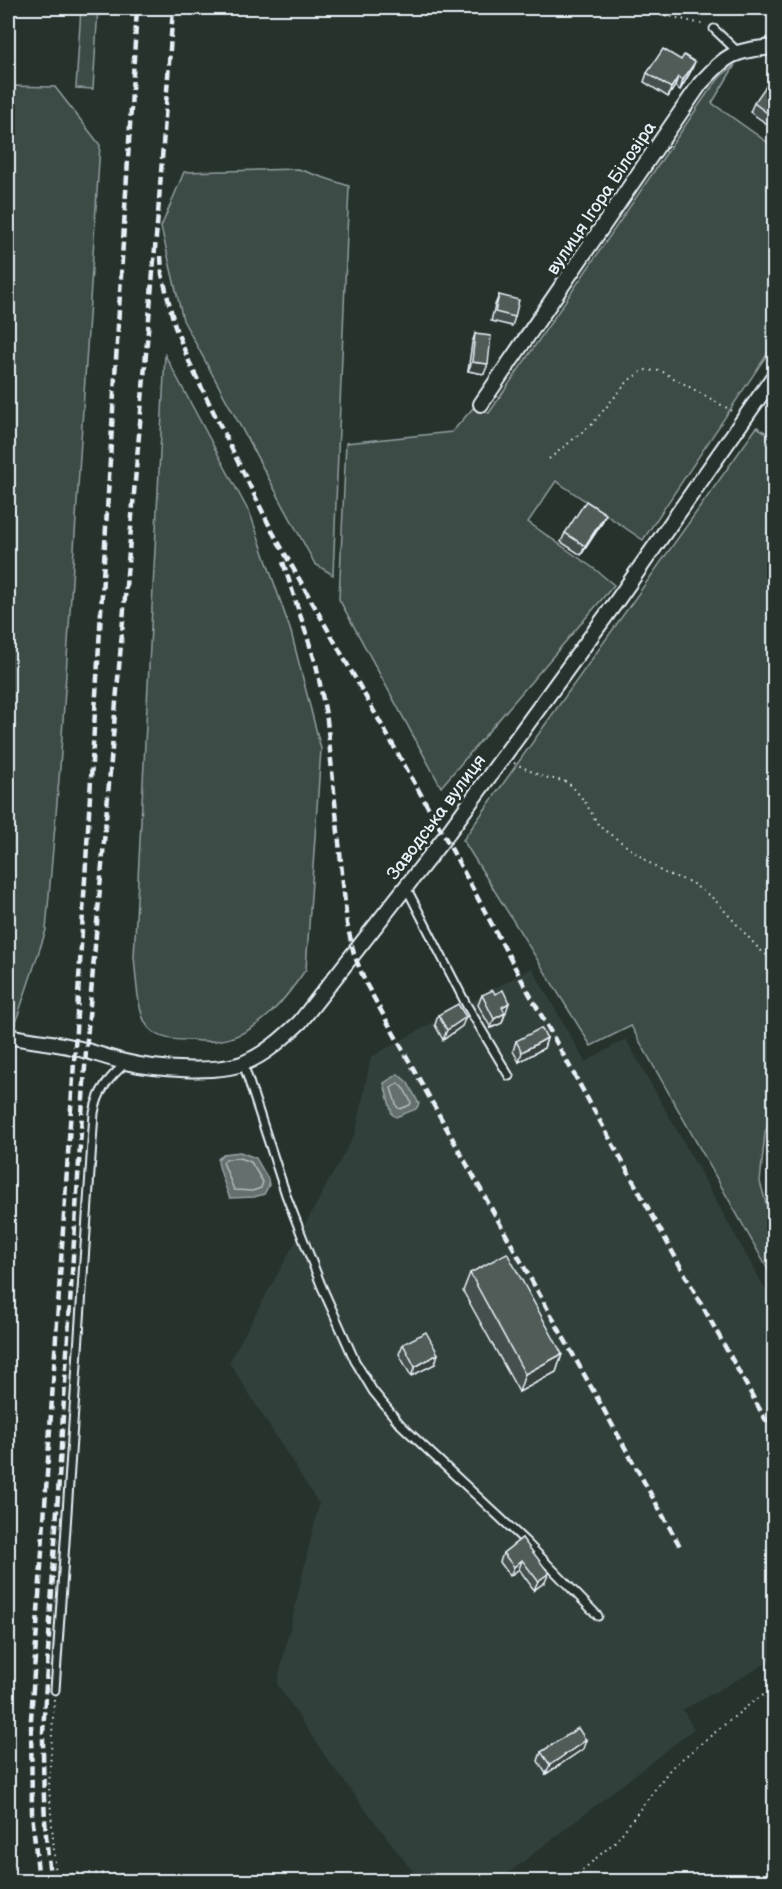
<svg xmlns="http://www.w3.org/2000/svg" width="782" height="1889" viewBox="0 0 782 1889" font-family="'Balsamiq Sans',sans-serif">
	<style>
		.built { fill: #333f3a }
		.green { fill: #3e4b47; stroke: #939ea0; stroke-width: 1.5 }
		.water { fill: #636f6d; stroke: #98a3a5; stroke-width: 1.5 }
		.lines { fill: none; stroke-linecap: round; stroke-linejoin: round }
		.shore { stroke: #b3bdc0; stroke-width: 1.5 }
		.lane-casing { stroke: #e8f1f8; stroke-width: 11 }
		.street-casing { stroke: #e8f1f8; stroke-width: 18 }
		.path { stroke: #e8f1f8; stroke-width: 2; stroke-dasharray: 1.5 4.5; stroke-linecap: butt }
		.lane { stroke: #26332d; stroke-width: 7 }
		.street { stroke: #26332d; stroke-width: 14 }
		.rail { stroke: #e8f1f8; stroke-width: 4.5; stroke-dasharray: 9 4.5; stroke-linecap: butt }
		.wall { fill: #454f4d; stroke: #e8f1f8; stroke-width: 1.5 }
		.shaded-wall { fill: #38403e; stroke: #e8f1f8; stroke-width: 1.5 }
		.building { fill: #505c59; stroke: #e8f1f8; stroke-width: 1.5 }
		.labels { text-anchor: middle; stroke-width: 6; stroke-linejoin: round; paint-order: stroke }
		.street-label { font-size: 18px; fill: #e8f1f8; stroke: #26332d }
	</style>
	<rect width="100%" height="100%" fill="#26332d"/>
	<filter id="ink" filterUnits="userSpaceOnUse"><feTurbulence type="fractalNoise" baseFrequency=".0167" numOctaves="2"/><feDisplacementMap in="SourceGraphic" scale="12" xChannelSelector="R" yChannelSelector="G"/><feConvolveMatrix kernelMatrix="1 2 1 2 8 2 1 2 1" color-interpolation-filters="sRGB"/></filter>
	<g filter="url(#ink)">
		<path class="built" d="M532,968L585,1062L626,1039L774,1305V1659L683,1710L694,1729L498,1881H420L328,1760L277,1684L319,1504L229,1362L356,1132L371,1057Z"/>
		<path class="green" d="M81,8H98L93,89L76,88Z
			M735,65L712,103L774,147V344L643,540L556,481L528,522L596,570L614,585L441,787L339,599L346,443L452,432L474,407L489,413L708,92L721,76Z
			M8,86L55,87L100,145L60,767L46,930L14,1027L8,1025Z
			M298,169L349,186L333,575L315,564L183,320L161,227L184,172Z
			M165,355L251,516L291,632L321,749L306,969C284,1001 257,1037 215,1041C206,1042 196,1040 187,1040C174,1040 159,1039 149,1028C137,1016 136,974 134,957Z
			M757,427L774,438V1111L765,1133L760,1182L774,1231V1280L631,1026L591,1046L463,840Z"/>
		<path class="water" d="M398,1074L408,1083L419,1104L416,1109L396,1117L392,1114L384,1083Z
			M240,1152L256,1158L268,1179L269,1185L264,1194L254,1197L230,1198C228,1194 217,1164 218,1159L223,1154Z"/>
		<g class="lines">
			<path class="shore" d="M398,1083L403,1087L411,1102L410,1105L400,1109L397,1107L391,1088Z
				M239,1158L251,1162L263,1182L261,1188L252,1191L234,1190L223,1162L226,1159Z"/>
			<defs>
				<path id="lane" d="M714,29L737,51
					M406,887L466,1004L509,1076
					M243,1063L286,1195L321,1285L355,1361L373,1391L400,1424L525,1541L598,1616
					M55,1690L94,1113C98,1090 109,1078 126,1063"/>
				<path id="street" d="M481,404L700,84C729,53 732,51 774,47
					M8,1036C30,1041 54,1042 76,1048C92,1052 108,1058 125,1062C153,1069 217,1074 244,1063C266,1054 283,1038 300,1022L445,837L616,602L774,376"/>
			</defs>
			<use href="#lane" class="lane-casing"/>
			<use href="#street" class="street-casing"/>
			<path class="path" d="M636,8L706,25
				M549,459L592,424L629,380L644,370L661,371L734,412
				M514,763L543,777L564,781L572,786L585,802L599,826L662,872L690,882L714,899L759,949L774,961
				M774,1147L772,1151L774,1193
				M54,1699L49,1787L56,1876
				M43,1882L56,1876L79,1873L179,1876L187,1882
				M569,1882L617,1840L671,1768L750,1704L774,1688"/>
			<use href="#lane" class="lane"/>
			<use href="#street" class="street"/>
			<path class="rail" d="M161,256L162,274L175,327L191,366L272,531L445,837L519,975L774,1435
				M283,562L316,664L327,720L347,924L354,954L365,982L681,1548
				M39,1882L32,1813L31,1719L75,1047L137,8
				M51,1882C44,1832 43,1782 43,1732L86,1051L158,214L173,8"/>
		</g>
		<path class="wall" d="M691,71L680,90L675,86L668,97L644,82L647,73Z
			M774,92V129L750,112L754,103Z
			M499,295L515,317L512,326L491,321L495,305Z
			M475,334L484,374L468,371L472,343Z
			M602,523L581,555L561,542L565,533Z
			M482,995L506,1012L502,1023L491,1028L478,1005Z
			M438,1015L462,1026L443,1040L435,1025Z
			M547,1038L544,1048L519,1062L513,1051L516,1041Z
			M470,1273L562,1354L556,1372L519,1392L463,1291Z
			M403,1344L435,1364L411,1376L399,1354Z
			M522,1538L545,1582L534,1590L519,1569L510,1576L500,1562L503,1553Z
			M583,1749L546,1774L538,1761L541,1752Z"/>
		<path class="shaded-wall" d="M695,62L691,71L680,90L683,80Z
			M678,77L675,86L668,97L671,88Z
			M472,362L488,364L484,374L468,371Z
			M606,514L602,523L581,555L585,546Z
			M509,1003L506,1012L498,1016L502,1007Z
			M505,1013L502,1023L491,1028L494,1019Z
			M466,1017L462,1026L443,1040L447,1030Z
			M547,1038L544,1048L519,1062L522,1052Z
			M438,1354L435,1364L411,1376L415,1367Z
			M562,1354L556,1372L519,1392L525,1374Z
			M522,1560L519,1569L510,1576L514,1567Z
			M549,1573L545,1582L534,1590L538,1581Z
			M586,1740L583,1749L546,1774L550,1765Z"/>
		<path class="building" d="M663,49L681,60L684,55L695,62L683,80L678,77L671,88L647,73Z
			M766,86L774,92V118L754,103Z
			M499,295L519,300L515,317L495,312Z
			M475,334L491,336L488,364L472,362Z
			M586,501L606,514L585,546L565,533Z
			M493,990L495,994L503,990L509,1003L502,1007L505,1013L494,1019L482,995Z
			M458,1004L466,1017L447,1030L438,1015Z
			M541,1028L547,1038L522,1052L516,1041Z
			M507,1253L562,1354L525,1374L470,1273Z
			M426,1332L438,1354L415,1367L403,1344Z
			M522,1538L549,1573L538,1581L522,1560L514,1567L503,1553Z
			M578,1728L586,1740L550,1765L541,1752Z"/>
	</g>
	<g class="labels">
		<g class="street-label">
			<text transform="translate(601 198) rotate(-56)" y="6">вулиця Ігора Білозіра</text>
			<text transform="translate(436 817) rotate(-53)" y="6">Заводська вулиця</text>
		</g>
	</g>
	<rect width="782" height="1889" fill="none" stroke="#26332d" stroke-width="30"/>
	<rect x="15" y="15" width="752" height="1859" fill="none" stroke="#e8f1f8" stroke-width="2" filter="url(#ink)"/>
</svg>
